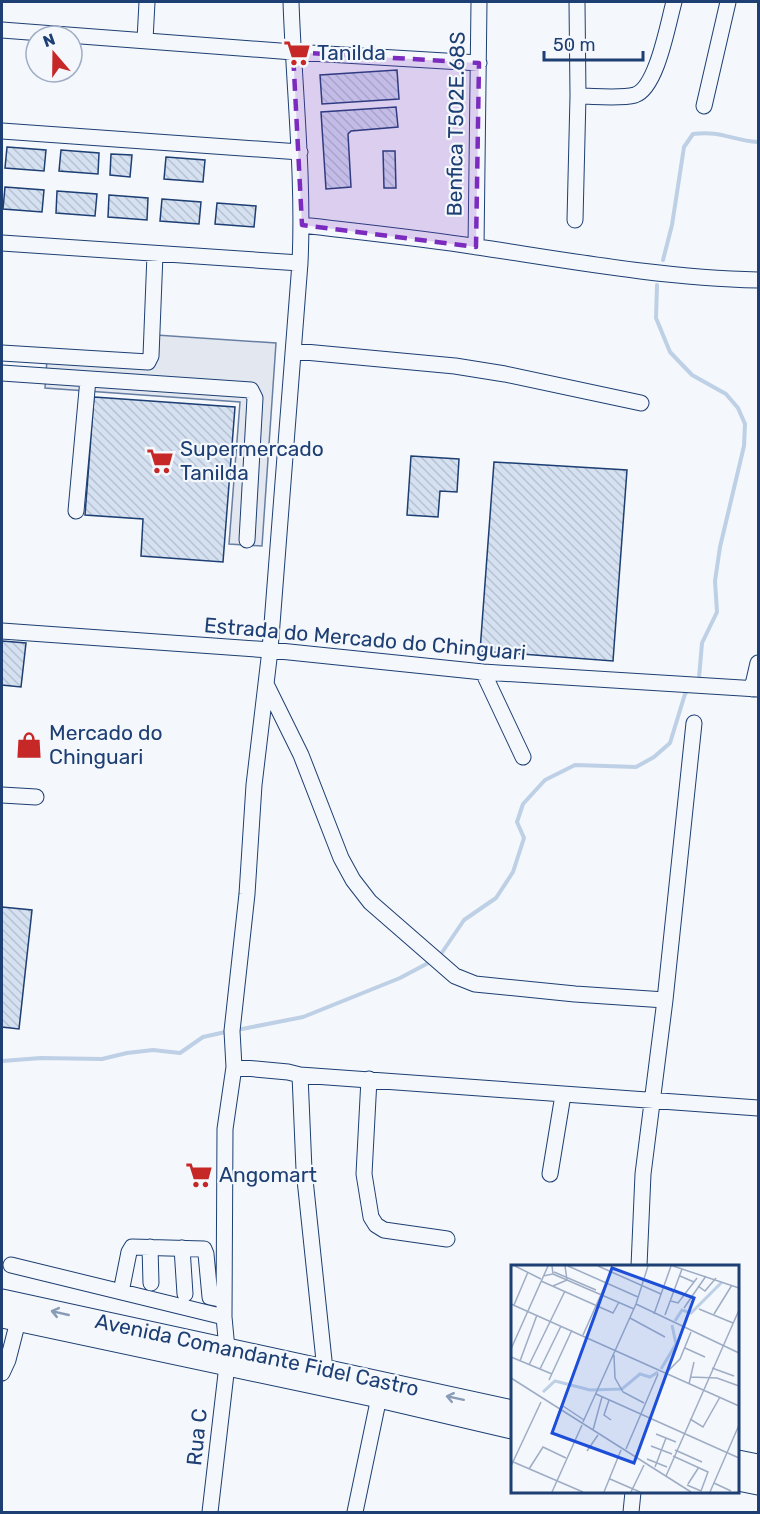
<svg xmlns="http://www.w3.org/2000/svg" width="760" height="1514" viewBox="0 0 760 1514" font-family="Rubik,sans-serif">
	<style>
		.parking { fill: #e3e8f0; stroke: #687fa3; stroke-width: 1.5 }
		.lines { fill: none; stroke-linecap: round; stroke-linejoin: round }
		.stream { stroke: #bed0e5; stroke-width: 4 }
		.building { fill: url(#building-back-hatch); stroke: #1d3f73; stroke-width: 1.5 }
		.minor-casing { stroke: #1d3f73; stroke-width: 17 }
		.highway-casing { stroke: #1d3f73; stroke-width: 23 }
		.minor { stroke: #f4f7fb; stroke-width: 15 }
		.highway { stroke: #f4f7fb; stroke-width: 21 }
		.oneway { stroke: #889bb7 }
		.marked { fill: #7b2cbf; fill-opacity: 0.2; stroke: #7b2cbf; stroke-width: 4.5; stroke-dasharray: 12 8; stroke-linejoin: round }
		.labels { text-anchor: middle; stroke-width: 4.5; stroke-linejoin: round; paint-order: stroke }
		.poi-label { font-size: 21px; fill: #1d3f73; stroke: #f4f7fb; text-anchor: start }
		.street-label { font-size: 21px; fill: #1d3f73; stroke: #f4f7fb }
		.inset-river { fill: none; stroke: #bed0e5; stroke-width: 3 }
		.inset-road { fill: none; stroke: #9eadc5; stroke-width: 1.5 }
		.view { fill: #1d4ed8; fill-opacity: 0.15; stroke: #1d4ed8; stroke-width: 3 }
		.inset-edge { fill: none; stroke: #1d3f73; stroke-width: 3 }
	</style>
	<defs>
		<pattern id="building-back-hatch" width="6" height="6" patternUnits="userSpaceOnUse" patternTransform="scale(1.5)"><rect width="6" height="6" fill="#d5e0f0"/><path d="M-1 5l2 2M0 0l6 6M5-1l2 2" fill="none" stroke="#b6c1d1"/></pattern>
	</defs>
	<rect width="100%" height="100%" fill="#f4f7fb"/>
	<path class="parking" d="M156,335L276,343L262,546L229,544L240,402L45,388L47,359L153,366Z"/>
	<g class="lines">
		<path class="stream" d="M663,260L672,225L684,147L693,134C721,130 733,141 758,142
			M657,285L656,318L670,352L692,375L726,394L738,408L745,424L744,446L720,547L715,581L717,612L702,643L699,678L697,680
			M439,957L464,920L496,898L513,872L524,838L517,822L523,804L545,780L575,765L636,767L654,757L670,743L685,694L688,690
			M237,1030L303,1017L400,978L432,961
			M2,1061L41,1058L102,1059L127,1053L153,1050L180,1053L203,1037L230,1031"/>
	</g>
	<path class="building" d="M397,70L399,99L322,104L320,75Z
		M396,107L398,127L351,131L348,134L351,187L326,189L321,112Z
		M7,147L46,150L44,171L5,168Z
		M61,150L99,153L98,174L59,171Z
		M383,151H395L396,188H384Z
		M111,154L132,155L130,177L110,175Z
		M166,157L205,160L203,182L164,179Z
		M5,187L44,190L42,212L3,209Z
		M57,191L97,194L95,216L56,213Z
		M109,195L148,198L147,220L108,217Z
		M162,199L201,202L199,224L160,221Z
		M217,203L256,206L254,227L215,224Z
		M94,397L235,407L223,562L141,556L143,519L85,515Z
		M411,456L459,459L457,492L440,491L438,517L407,515Z
		M494,462L627,470L613,661L480,651Z
		M2,641L26,643L21,687L2,685Z
		M2,907L32,910L19,1029L2,1027Z"/>
	<g class="lines">
		<defs>
			<path id="minor" d="M2,30L293,52L479,63
				M145,40L147,2
				M578,96C594,96 620,99 635,95C657,88 668,23 674,2
				M704,106L728,2
				M2,131L300,152
				M575,220L578,96L577,2
				M302,225C361,232 420,238 478,247C571,261 664,278 758,280
				M2,243L300,263
				M476,247L479,2
				M294,351L455,366L505,374L641,403
				M2,353L148,362L151,356L155,254
				M2,373L251,390L255,398L247,540
				M76,511L88,379
				M2,631L270,650L483,672L758,689
				M483,672L523,757
				M266,684L301,755L341,858L353,880L370,902L455,976L475,984L575,994L665,1000
				M752,689L758,663
				M2,795L36,797
				M234,1067L288,1072L300,1075L758,1108
				M300,1075L304,1170L325,1370
				M369,1079L364,1174L371,1217L376,1225L384,1230L447,1239
				M550,1174L563,1095
				M150,1247L151,1283
				M182,1248L185,1294
				M11,1265L224,1317
				M639,1266L643,1174L665,1000L694,723
				M121,1292L129,1252L132,1247L204,1249L206,1254L210,1297L224,1300
				M227,1349L224,1317L225,1129L234,1067L232,1031L247,894L254,785L270,650L300,263C304,176 294,89 291,2
				M2,1373L8,1360L18,1321
				M210,1512L227,1365
				M355,1512L379,1397
				M631,1512L633,1492"/>
			<path id="highway" d="M2,1300L512,1411
				M2,1317L379,1397L512,1428
				M738,1461L758,1465
				M738,1480L758,1484"/>
		</defs>
		<use href="#minor" class="minor-casing"/>
		<use href="#highway" class="highway-casing"/>
		<use href="#minor" class="minor"/>
		<use href="#highway" class="highway"/>
	</g>
	<defs><path id="oneway-shaft" d="M-6 0H5M1.5-3L5.5 0L1.5 3" fill="none" stroke-width="1.6" stroke-linecap="round" stroke-linejoin="round" transform="scale(1.5)"/></defs>
	<g class="oneway">
		<use href="#oneway-shaft" transform="translate(60 1313) rotate(-167)"/>
		<use href="#oneway-shaft" transform="translate(455 1398) rotate(-168)"/>
	</g>
	<path class="marked" d="M293,52L479,63L476,247L302,225Z"/>
	<defs>
		<symbol id="supermarket-bare" viewBox="-9 -9 18 18"><path d="M-6-5.5h2.5l.6 2H6L4.5 2H-2.5L-4.4-4H-6ZM-1.5 3.2a1.3 1.3 0 1 0 .1 0ZM3 3.2a1.3 1.3 0 1 0 .1 0Z" fill="#c62828" stroke="#f4f7fb" stroke-width="2.5" paint-order="stroke"/></symbol>
		<symbol id="shop-bare" viewBox="-9 -9 18 18"><path d="M-5-2.5h2.3a2.7 3.5 0 0 1 5.4 0H5L5.5 6h-11ZM-1.5-2.5h3a1.5 2.3 0 0 0-3 0Z" fill="#c62828" stroke="#f4f7fb" stroke-width="2.5" paint-order="stroke"/></symbol>
	</defs>
	<g fill-rule="evenodd">
		<use href="#supermarket-bare" x="278" y="34" width="38" height="38"/>
		<use href="#supermarket-bare" x="141" y="442" width="38" height="38"/>
		<use href="#shop-bare" x="10" y="726" width="38" height="38"/>
		<use href="#supermarket-bare" x="180" y="1156" width="38" height="38"/>
	</g>
	<g class="labels">
		<g class="poi-label">
			<text x="317" y="60">Tanilda</text>
			<text x="180" y="456">Supermercado<tspan x="180" dy="24">Tanilda</tspan></text>
			<text x="49" y="740">Mercado do<tspan x="49" dy="24">Chinguari</tspan></text>
			<text x="219" y="1182">Angomart</text>
		</g>
		<g class="street-label">
			<text transform="translate(456 124) rotate(-89)" y="7">Benfica T502E.68S</text>
			<text transform="translate(365 639) rotate(5)" y="7">Estrada do Mercado do Chinguari</text>
			<text transform="translate(257 1355) rotate(12)" y="7">Avenida Comandante Fidel Castro</text>
			<text transform="translate(197 1437) rotate(-84)" y="7">Rua C</text>
		</g>
	</g>
	<g transform="translate(511 1265)">
		<rect width="228" height="228" fill="#f4f7fb"/>
		<path class="inset-river" d="M164,56L171,45L180,48L211,17M150,104L165,79L161,60M32,127L44,116L79,125L111,124L129,109L139,112L147,107"/>
		<path class="inset-road" d="M4,1L30,14M57,1L127,32M87,1L150,29M162,1L228,23M43,7L85,25M42,9L123,44M32,11L42,9L41,1M169,11L183,17L186,13M30,16L102,48L108,37M42,21L56,15L54,1M187,21L194,26L205,13M160,36L167,38L183,17M0,39L228,141M125,39L228,88M3,40L17,7M173,43L195,11M188,44L222,58M143,49L160,1M203,49L221,20M154,50L171,4M119,53L154,72M72,70L100,7M174,83L194,92M0,84L37,1M103,90L104,113L112,127L133,138M0,92L41,109M9,96L26,50M18,100L54,26M201,103L223,111M29,104L50,61M155,108L169,94L180,67M179,112L206,113L228,121M0,113L180,227M38,115L61,65M178,119L183,97M85,129L228,193M98,135L93,150L100,155M52,141L73,155M179,154L192,162L209,132M72,157L125,39L137,1M82,165L91,132M145,169L165,177M140,181L161,189M115,184L147,109M164,185L191,197M76,186L87,170M162,191L197,207L190,226L176,220M136,194L156,202M0,196L72,227M0,201L30,137M144,202L155,173M18,204L32,182L55,193M155,211L228,45M99,214L129,227M203,218L220,226M177,219L188,202M41,227L71,160M93,227L110,185M120,227L133,200M199,227L228,160"/>
		<path class="view" d="M101,3L183,33L123,198L41,168Z"/>
		<rect width="228" height="228" class="inset-edge"/>
	</g>
	<rect width="760" height="1514" fill="none" stroke="#1d3f73" stroke-width="6"/>
	<g transform="translate(54 54) rotate(340)"><circle r="28" fill="#f4f7fb" stroke="#9eadc5" stroke-width="1.5"/>
	<path d="M0-4.5L10 22L0 15L-10 22Z" fill="#c62828"/>
	<text y="-9" font-size="16" font-weight="bold" text-anchor="middle" fill="#1d3f73">N</text>
	</g>
	<path d="M544 51v9h99v-9" fill="none" stroke="#1d3f73" stroke-width="3"/>
	<text x="553" y="51" font-size="18" fill="#1d3f73" stroke="#f4f7fb" stroke-width="4.5" paint-order="stroke">50 m</text>
</svg>
